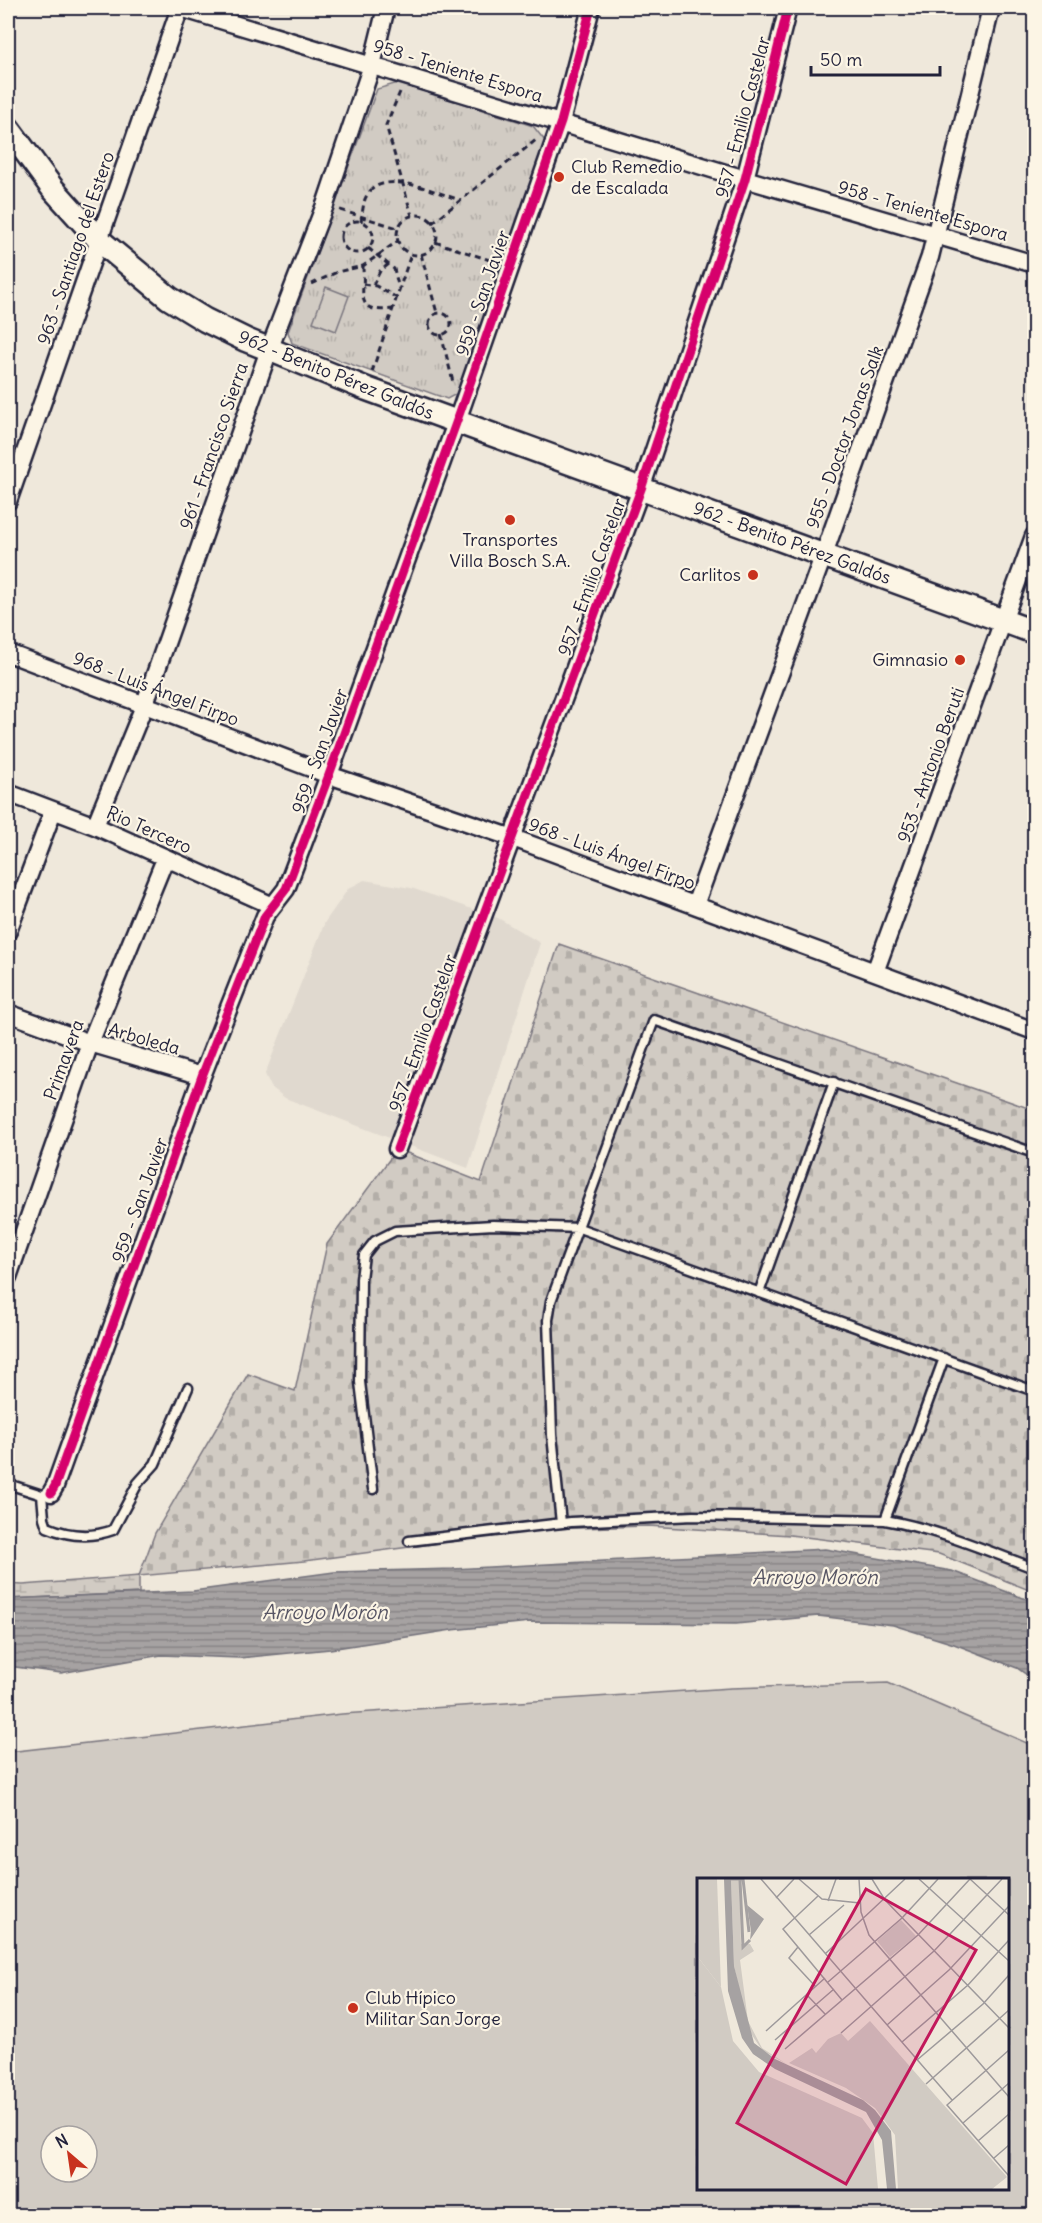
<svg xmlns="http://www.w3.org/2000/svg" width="1042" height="2223" viewBox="0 0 1042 2223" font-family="Delius,sans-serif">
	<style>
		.built { fill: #e0d9cf }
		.wetland { fill: url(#wetland-marsh); stroke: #7a767f; stroke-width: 1.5 }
		.cemetery { fill: url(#cemetery-stones); stroke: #7a767f; stroke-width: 1.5 }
		.park { fill: url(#park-tufts); stroke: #7a767f; stroke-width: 1.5 }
		.garden { fill: #d1cbc3; stroke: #7a767f; stroke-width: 1.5; fill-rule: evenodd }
		.water { fill: url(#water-rules); stroke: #716f79; stroke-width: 1.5 }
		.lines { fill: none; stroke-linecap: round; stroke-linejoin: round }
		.lane-casing { stroke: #22223b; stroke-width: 13 }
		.street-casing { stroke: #22223b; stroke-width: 21 }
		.secondary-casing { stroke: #22223b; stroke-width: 27 }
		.path { stroke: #22223b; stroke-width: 3; stroke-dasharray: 6 4.5; stroke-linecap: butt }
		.lane { stroke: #fcf5e5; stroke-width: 8 }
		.street { stroke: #fcf5e5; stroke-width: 16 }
		.secondary { stroke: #fcf5e5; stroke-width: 22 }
		.cycleway-casing { stroke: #fcf5e5; stroke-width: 13 }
		.cycleway { stroke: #d6006c; stroke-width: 9 }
		.poi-dot { fill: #c8321e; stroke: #fcf5e5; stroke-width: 2 }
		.labels { text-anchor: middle; stroke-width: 4.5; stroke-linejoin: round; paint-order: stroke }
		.street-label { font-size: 18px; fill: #22223b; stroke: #fcf5e5 }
		.poi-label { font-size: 18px; fill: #22223b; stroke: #fcf5e5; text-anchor: start }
		.water-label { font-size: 20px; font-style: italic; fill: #575564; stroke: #fcf5e5 }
		.inset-river { fill: none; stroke: #a6a2a2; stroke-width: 3 }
		.inset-road { fill: none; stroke: #9d999b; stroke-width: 1.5 }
		.view { fill: #c2185b; fill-opacity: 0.15; stroke: #c2185b; stroke-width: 3 }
		.inset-edge { fill: none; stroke: #22223b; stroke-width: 3 }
	</style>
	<defs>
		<pattern id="wetland-marsh" width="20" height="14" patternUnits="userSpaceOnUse" patternTransform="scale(1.5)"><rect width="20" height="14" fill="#d1cbc3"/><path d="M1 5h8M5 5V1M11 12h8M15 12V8" fill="none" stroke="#b3aea8"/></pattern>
		<pattern id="cemetery-stones" width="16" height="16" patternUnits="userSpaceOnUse" patternTransform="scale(1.5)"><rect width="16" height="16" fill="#d1cbc3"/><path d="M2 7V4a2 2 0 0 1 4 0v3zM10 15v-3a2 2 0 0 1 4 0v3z" fill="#b3aea8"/></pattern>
		<pattern id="park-tufts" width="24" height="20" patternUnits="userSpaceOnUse" patternTransform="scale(1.5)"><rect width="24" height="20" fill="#d1cbc3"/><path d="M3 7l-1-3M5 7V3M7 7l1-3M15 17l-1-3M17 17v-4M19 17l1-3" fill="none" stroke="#b3aea8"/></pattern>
		<pattern id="water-rules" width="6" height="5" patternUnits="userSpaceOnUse" patternTransform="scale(1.5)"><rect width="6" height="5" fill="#a6a2a2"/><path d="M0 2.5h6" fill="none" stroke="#878485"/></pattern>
	</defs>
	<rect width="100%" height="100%" fill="#efe8db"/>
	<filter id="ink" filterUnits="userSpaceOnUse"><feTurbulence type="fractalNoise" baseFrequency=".0167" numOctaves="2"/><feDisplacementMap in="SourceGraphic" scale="12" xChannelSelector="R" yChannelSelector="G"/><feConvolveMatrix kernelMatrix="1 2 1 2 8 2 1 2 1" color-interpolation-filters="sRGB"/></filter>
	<g filter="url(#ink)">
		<path class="built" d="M364,880L411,888L498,918L540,943L468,1168L285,1098L271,1087L265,1074L325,922L348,889Z"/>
		<path class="wetland" d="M139,1576V1593L8,1599V1584L23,1585Z"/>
		<path class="cemetery" d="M559,944L1034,1110V1592L939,1554L790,1535L648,1526L545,1529L304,1561L139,1576L155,1533L248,1374L295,1391L327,1244L397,1149L481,1182Z"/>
		<path class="park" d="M398,83L533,126L545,141L460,392L447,399L292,343L288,332L377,89Z"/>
		<path class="garden" d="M326,287L349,296L336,331L313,322Z
			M888,1683L1027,1743L1034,1752V2215H8V1752L342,1714L731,1688ZM698,1880H1008V2188H698ZM51,2136H87V2172H51Z"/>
		<path class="water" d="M825,1549L952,1571L1034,1602V1680L1017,1668L954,1644L893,1625L818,1616L736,1624L530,1622L452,1630L330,1649L239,1658L161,1655L61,1673L8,1666V1599L193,1591L334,1572L453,1569Z"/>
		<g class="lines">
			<defs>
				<path id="lane" d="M759,1293L834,1082
					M8,1484L42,1495L47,1494
					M373,1489L360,1382L361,1279L364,1255L375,1241L395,1231L493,1225L579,1228L1034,1391
					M42,1495L44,1518L47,1527C68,1536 91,1538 113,1530L138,1483L155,1464L188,1388
					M885,1520L944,1358
					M561,1523L552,1435L548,1320L551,1301L654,1020L1034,1153
					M409,1541L571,1522L693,1516L885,1520C937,1529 985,1550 1034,1568"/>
				<path id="street" d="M181,8L745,179L1034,264
					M8,501L180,8
					M8,653L329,775L513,838L1034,1031
					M8,793L95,826L273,906
					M95,826L144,706L269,350L325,205L372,65L386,8
					M695,905L824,554L930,257L991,8
					M8,931L53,811
					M875,972L1034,536
					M8,1013L90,1043L202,1076
					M397,1149L641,489L745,179L788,8
					M8,1277L90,1043L165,859
					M51,1493L55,1486L202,1076L265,916L286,889L329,775L460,412L561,122L591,8"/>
				<path id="secondary" d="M8,128L53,189L99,240L169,298L205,320L246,340L367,389L1034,632"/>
			</defs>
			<use href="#lane" class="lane-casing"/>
			<use href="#street" class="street-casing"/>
			<use href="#secondary" class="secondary-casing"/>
			<path class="path" d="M400,92L386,125L412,216
				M340,210L398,228
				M397 235a20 20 0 1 1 40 0a20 20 0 1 1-40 0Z
				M341 237a16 16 0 1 1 32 0a16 16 0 1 1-32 0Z
				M361,222C362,215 363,206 365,199C379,165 437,193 460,200
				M432,223L536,140
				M435,242L496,262
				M368,248L394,269L399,289
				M421,254L437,313
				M363,266C363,273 364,279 363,286C361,310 371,311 393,309
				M312,284L337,272L363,266L398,241
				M363,284L376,286L397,298
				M373,285L380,271L389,264
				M429 324a11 11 0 1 1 22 0a11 11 0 1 1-22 0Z
				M441,334L453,382
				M372,372L411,254"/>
			<use href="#lane" class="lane"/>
			<use href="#street" class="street"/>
			<use href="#secondary" class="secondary"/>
			<defs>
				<path id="cycleway" d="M397,1149L641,489L745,179L788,8
					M51,1493L55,1486L202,1076L265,916L286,889L329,775L460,412L561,122L591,8"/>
			</defs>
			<use href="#cycleway" class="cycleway-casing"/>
			<use href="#cycleway" class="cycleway"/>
		</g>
	</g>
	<g class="poi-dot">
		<circle cx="559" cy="177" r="6"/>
		<circle cx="510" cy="520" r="6"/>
		<circle cx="753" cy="575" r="6"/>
		<circle cx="960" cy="660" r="6"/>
		<circle cx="353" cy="2008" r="6"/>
	</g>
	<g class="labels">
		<g class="street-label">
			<text transform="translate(458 71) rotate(17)" y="6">958 - Teniente Espora</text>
			<text transform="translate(743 117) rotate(-75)" y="6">957 - Emilio Castelar</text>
			<text transform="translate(923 211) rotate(16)" y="6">958 - Teniente Espora</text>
			<text transform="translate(76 248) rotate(-71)" y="6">963 - Santiago del Estero</text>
			<text transform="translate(483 293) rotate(-71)" y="6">959 - San Javier</text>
			<text transform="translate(336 375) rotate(22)" y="6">962 - Benito Pérez Galdós</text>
			<text transform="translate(845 437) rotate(-70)" y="6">955 - Doctor Jonas Salk</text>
			<text transform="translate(214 446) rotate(-71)" y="6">961 - Francisco Sierra</text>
			<text transform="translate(792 543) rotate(20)" y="6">962 - Benito Pérez Galdós</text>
			<text transform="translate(592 577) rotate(-70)" y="6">957 - Emilio Castelar</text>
			<text transform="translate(156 689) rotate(21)" y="6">968 - Luis Ángel Firpo</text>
			<text transform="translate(320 751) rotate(-70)" y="6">959 - San Javier</text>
			<text transform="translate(931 765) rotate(-70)" y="6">953 - Antonio Beruti</text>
			<text transform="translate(149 830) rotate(24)" y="6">Rio Tercero</text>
			<text transform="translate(612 854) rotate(20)" y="6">968 - Luis Ángel Firpo</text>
			<text transform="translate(423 1033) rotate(-70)" y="6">957 - Emilio Castelar</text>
			<text transform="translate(144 1039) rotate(16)" y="6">Arboleda</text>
			<text transform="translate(64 1060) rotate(-70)" y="6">Primavera</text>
			<text transform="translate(140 1200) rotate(-70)" y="6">959 - San Javier</text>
		</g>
		<g class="poi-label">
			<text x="571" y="173">Club Remedio<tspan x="571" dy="21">de Escalada</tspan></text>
			<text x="510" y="546" text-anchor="middle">Transportes<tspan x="510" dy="21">Villa Bosch S.A.</tspan></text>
			<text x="741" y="581" text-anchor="end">Carlitos</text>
			<text x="948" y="666" text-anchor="end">Gimnasio</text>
			<text x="365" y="2004">Club Hípico<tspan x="365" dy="21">Militar San Jorge</tspan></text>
		</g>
		<g class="water-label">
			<text x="815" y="1584">Arroyo Morón</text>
			<text x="325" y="1619">Arroyo Morón</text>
		</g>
	</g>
	<g transform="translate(697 1878)">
		<rect width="312" height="312" fill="#efe8db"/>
		<path d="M0,1H20L24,109L0,78Z" fill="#d1cbc3"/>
		<path d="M34,1H42L44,66H53L57,73L43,82L51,143L65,170L91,187L65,172L51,151L37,88Z" fill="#d1cbc3"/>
		<path d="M173,143L310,299L295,311H201L198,257L178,230L149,210L92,185L115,170L119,175L131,161L144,155L151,163Z" fill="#d1cbc3"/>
		<path d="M204,42L219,58L193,79L180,63Z" fill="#d1cbc3"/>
		<path d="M0,78L24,109L36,163L62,194L165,240L176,255L181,311H0Z" fill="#d1cbc3"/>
		<path d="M27,1H34L37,88L57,165L78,181L166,222L178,232L194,253L199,311H190L185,262L169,234L78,191L56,176L45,160L31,113ZM50,27L67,41L53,62L54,53Z" fill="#a6a2a2"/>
		<path class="inset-river" d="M33,1H46L52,54M43,2L46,69L53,62"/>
		<path class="inset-road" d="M64,1L255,222M102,1L125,21L163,25M142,1H175L188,22L312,150M162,1L164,34L172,57L312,219M222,1L312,83M273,1L312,37M121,18L86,51L145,122M79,20L97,1M131,23L139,1M112,57L147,27M101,69L92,80L118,108M128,76L208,1M131,104L205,40L241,1M109,116L128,136M190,147L252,92L312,28M69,153L128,100M144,155L237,73L305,1M78,162L137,111M205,164L271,107L312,62M88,171L221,57L273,1M312,172L250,227L312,298M220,182L286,126L312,97M229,206L312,132M266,245L312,205M281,263L312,236M297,280L312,267"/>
		<path class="view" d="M169,11L279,72L149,306L40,245Z"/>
		<rect width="312" height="312" class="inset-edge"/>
	</g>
	<rect width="1042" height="2223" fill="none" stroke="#fcf5e5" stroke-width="30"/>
	<rect x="15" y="15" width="1012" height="2193" fill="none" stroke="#22223b" stroke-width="2" filter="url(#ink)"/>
	<g transform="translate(69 2154) rotate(331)"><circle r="28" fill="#fcf5e5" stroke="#a5a1a1" stroke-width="1.5"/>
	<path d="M0-4.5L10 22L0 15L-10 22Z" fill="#c8321e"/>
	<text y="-9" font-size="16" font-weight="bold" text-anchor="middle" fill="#22223b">N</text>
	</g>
	<path d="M811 66v9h129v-9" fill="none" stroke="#22223b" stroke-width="3"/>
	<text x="820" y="66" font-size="18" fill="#22223b" stroke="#fcf5e5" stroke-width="4.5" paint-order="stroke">50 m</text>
</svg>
